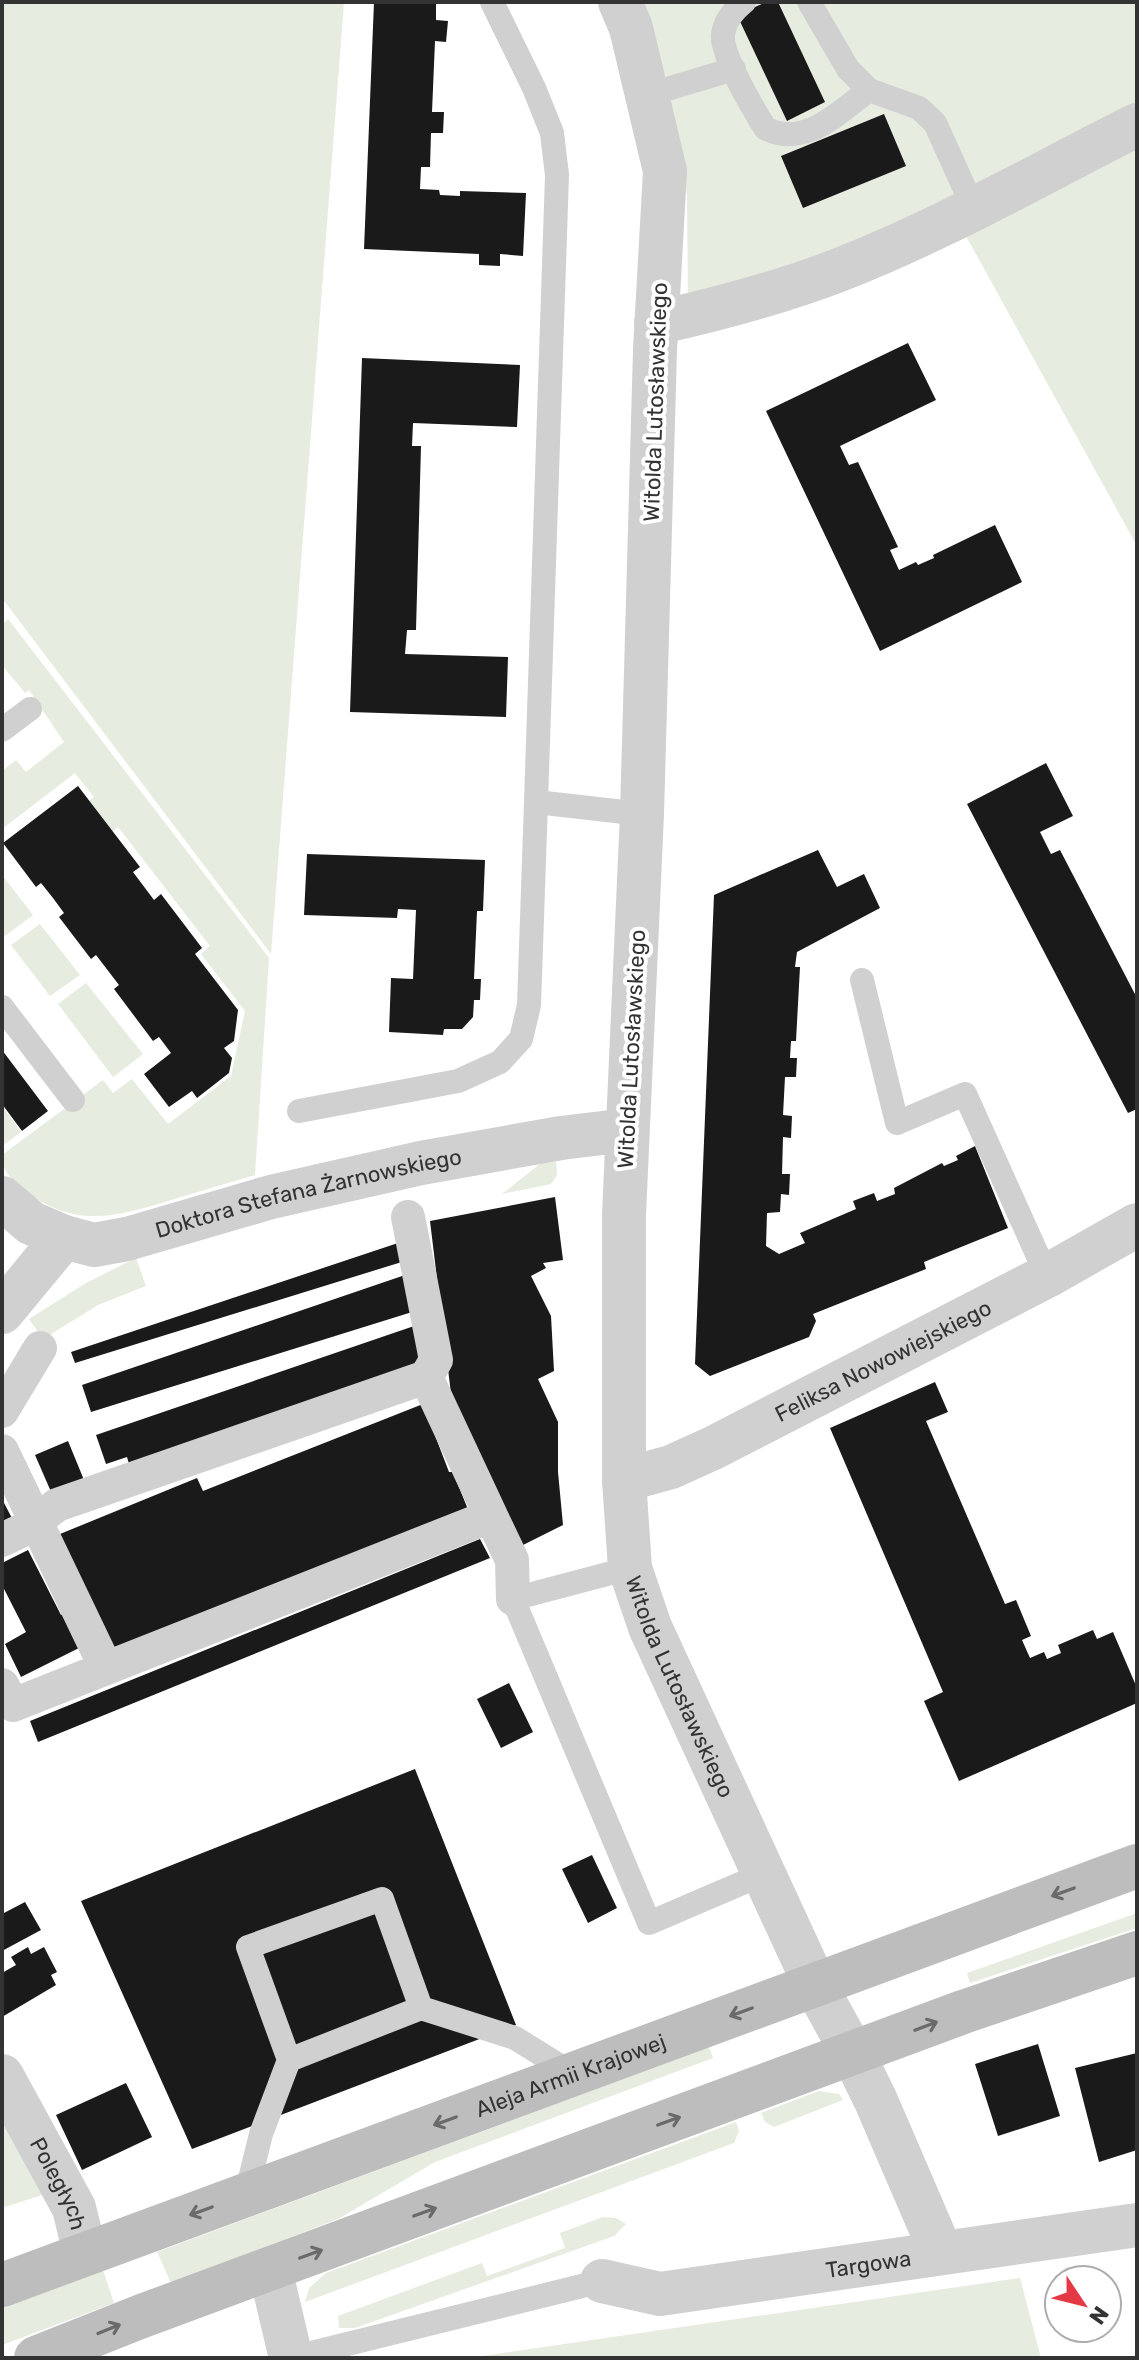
<svg xmlns="http://www.w3.org/2000/svg" width="1139" height="2360" viewBox="0 0 1139 2360" font-family="Rubik,sans-serif">
	<style>
		.green { fill: #e6ecdf }
		.building { fill: #1a1a1a }
		.lines { fill: none; stroke-linecap: round; stroke-linejoin: round }
		.service { stroke: #d0d0d0; stroke-width: 24 }
		.pedestrian { stroke: #d0d0d0; stroke-width: 34 }
		.minor { stroke: #d0d0d0; stroke-width: 44 }
		.tertiary { stroke: #d0d0d0; stroke-width: 44 }
		.secondary { stroke: #bdbdbd; stroke-width: 44 }
		.oneway { stroke: #6a6a6a }
		.labels { text-anchor: middle; stroke-width: 8; stroke-linejoin: round; paint-order: stroke }
		.street-label { font-size: 22px; fill: #333; stroke: #fff }
	</style>
	<rect width="100%" height="100%" fill="#fff"/>
	<path class="green" d="M2,2H344L271,954L2,598Z
		M636,2H1137V546L950,207L812,263L688,297L687,195L663,70Z
		M8,619L269,958L255,1175C227,1183 199,1192 171,1200C116,1217 74,1229 24,1190C12,1180 2,1171 2,1155L103,1080L113,1093L132,1079L168,1124L231,1076L245,1011L201,954L210,946L118,827L107,836L83,806L94,797L75,773L2,829V771L16,760L26,772L64,742L29,690L25,693L2,665V624Z
		M2,875L33,915L5,936L2,932Z
		M40,924L80,975L50,996L11,945Z
		M86,983L143,1054L113,1077L58,1004Z
		M2,1106L21,1132L2,1146Z
		M556,1162L557,1175L551,1184L502,1194L541,1163Z
		M136,1258L146,1286L98,1305L43,1339L29,1319L86,1283Z
		M1137,1913V1928L970,1983L967,1973Z
		M709,2047L713,2058L435,2162L338,2219L171,2283L157,2252Z
		M819,2091L839,2094L843,2100L774,2127L765,2122L761,2113Z
		M736,2122L739,2131L734,2143L305,2302L309,2288L326,2273Z
		M7,2125L42,2195L2,2208V2128Z
		M603,2217L616,2218L626,2224L614,2236L355,2328H339L338,2316L482,2263L487,2276L565,2248L560,2233Z
		M103,2270L114,2303L2,2345V2308Z
		M1020,2278L1041,2358H468Z"/>
	<path class="building" d="M374,2H436V20L448,21L446,42L435,41L432,112H444L443,133H431L430,167H421L420,189L439,190L440,195L460,196V191L526,193L523,256L500,254V266L479,265V254L364,249Z
		M766,2H778L825,102L787,121L737,15Z
		M884,114L906,166L803,208L781,156Z
		M908,343L936,400L840,446L849,465L858,462L898,547L890,550L899,570L916,562L918,565L934,558L933,555L995,525L1022,582L880,651L766,411Z
		M362,358L520,365L517,427L413,423L412,446H421L416,630H407L405,654L508,657L506,717L350,712Z
		M1046,763L1073,816L1040,832L1051,854L1060,850L1137,998V1013L1135,1014L1137,1019V1109L1128,1113L967,804Z
		M78,786L140,867L133,872L154,900L161,894L202,948L195,954L238,1010L234,1041L224,1048L232,1058L229,1073L197,1098L192,1091L169,1107L144,1074L171,1053L159,1037L153,1041L114,989L119,985L96,955L91,959L59,917L64,913L53,898L41,883L36,887L3,843Z
		M818,850L837,887L864,874L880,908L797,952L795,967H800L796,1041H791L790,1058H797L796,1077H785L783,1115L792,1116L791,1138L783,1137L782,1174H790L789,1195L781,1194L780,1212L767,1213L766,1246L779,1254L805,1243L800,1233L856,1209L853,1201L874,1193L877,1201L895,1194L894,1188L942,1163L944,1166L958,1160L956,1156L975,1146L1008,1228L924,1262L926,1269L813,1314L816,1321L809,1337L710,1376L695,1364L714,895Z
		M307,854L485,860L483,911H477L474,979H481L480,1000H474L473,1017L462,1029H444L443,1035L389,1032L391,978L413,979L416,910L398,909L397,918L304,915Z
		M2,1050L48,1111L22,1131L2,1104Z
		M555,1197L563,1260L543,1263L546,1268L531,1276L551,1316L554,1371L538,1379L558,1422V1472L563,1525L521,1546L452,1402L430,1221Z
		M398,1243L405,1261L75,1363L71,1352Z
		M408,1274L425,1308L91,1412L82,1385Z
		M417,1325L429,1362L131,1471L127,1457L106,1464L96,1435Z
		M935,1382L948,1412L926,1421L1005,1604L1016,1600L1031,1636L1022,1640L1030,1658L1044,1652L1047,1659L1061,1653L1058,1645L1093,1630L1097,1639L1113,1632L1137,1688V1703L959,1781L924,1701L943,1692L830,1428Z
		M423,1404L449,1472H453L469,1512L114,1658L60,1534L197,1478L203,1491Z
		M68,1441L84,1480L52,1494L35,1455Z
		M2,1499L16,1526L2,1533Z
		M480,1539L490,1558L38,1742L30,1721Z
		M28,1550L61,1615L68,1611L81,1647L21,1677L5,1644L26,1632L2,1585V1563Z
		M509,1683L533,1732L501,1748L477,1699Z
		M415,1769L516,2025L192,2149L81,1901Z
		M592,1855L617,1908L588,1923L562,1869Z
		M25,1902L41,1930L2,1951V1914Z
		M28,1947L31,1954L44,1947L57,1972L51,1975L56,1985L2,2017V1973L16,1965L11,1957Z
		M1038,2044L1060,2116L998,2136L975,2064Z
		M1137,2053V2150L1099,2162L1075,2068Z
		M126,2083L152,2137L82,2170L56,2115Z"/>
	<g class="lines">
		<path class="service" d="M492,2L534,88L552,133L557,175L536,802
			M744,2C734,10 725,20 723,34C720,53 754,110 765,128C804,149 839,112 869,90
			M809,2L848,69L869,90L919,108L935,123L973,207
			M647,95L734,69
			M2,730L30,709
			M862,980L897,1123L965,1094L1047,1276
			M2,1007L73,1100
			M299,1111L458,1081L500,1062L521,1039L529,1005L536,802L642,814
			M630,1568L513,1599L649,1923L763,1874
			M289,2060L248,1947L382,1899L421,2008
			M246,2195L261,2134L289,2060L421,2008L515,2038L573,2074
			M291,2358L602,2281"/>
		<path class="pedestrian" d="M408,1217L436,1360L426,1377
			M2,1411L40,1348
			M2,1451L106,1668
			M2,1540L27,1528L57,1505L426,1377L491,1516
			M2,1685L13,1705L491,1516L512,1560L513,1599"/>
		<g class="minor">
			<path d="M656,323C718,309 780,293 839,270C942,230 1039,174 1137,125"/>
			<path id="s1" d="M2,1198L31,1223L64,1237L94,1245L127,1239L271,1197L421,1163L561,1138L627,1130"/>
			<path d="M2,1312L64,1237"/>
			<path id="s2" d="M624,1480L671,1467L713,1448L1047,1276L1137,1225"/>
			<path id="s3" d="M2,2076L74,2208L85,2253"/>
			<path d="M270,2269L291,2358"/>
			<path id="s4" d="M602,2281L660,2294L1137,2225"/>
		</g>
		<path class="tertiary" id="s5" d="M620,2L631,28L665,171L655,350L642,814L624,1215V1480L630,1568L650,1627L815,1985L853,2054L876,2101L941,2252"/>
		<g class="secondary">
			<path id="s6" d="M2,2285L1137,1866"/>
			<path d="M36,2358L142,2316L963,2012L1137,1953"/>
		</g>
	</g>
	<defs><path id="oneway-shaft" d="M-6 0H5M1.5-3L5.5 0L1.5 3" fill="none" stroke-width="1.6" stroke-linecap="round" stroke-linejoin="round" transform="scale(2)"/></defs>
	<g class="oneway">
		<use href="#oneway-shaft" transform="translate(1063 1892) rotate(160)"/>
		<use href="#oneway-shaft" transform="translate(741 2012) rotate(160)"/>
		<use href="#oneway-shaft" transform="translate(926 2026) rotate(-21)"/>
		<use href="#oneway-shaft" transform="translate(445 2121) rotate(160)"/>
		<use href="#oneway-shaft" transform="translate(669 2121) rotate(-20)"/>
		<use href="#oneway-shaft" transform="translate(201 2211) rotate(160)"/>
		<use href="#oneway-shaft" transform="translate(425 2212) rotate(-20)"/>
		<use href="#oneway-shaft" transform="translate(311 2254) rotate(-20)"/>
		<use href="#oneway-shaft" transform="translate(109 2329) rotate(-22)"/>
	</g>
	<g class="labels">
		<g class="street-label">
			<text transform="translate(655 402) rotate(-88)" y="8">Witolda Lutosławskiego</text>
			<text transform="translate(631 1049) rotate(-87)" y="8">Witolda Lutosławskiego</text>
			<text dy="8" stroke="none"><textPath href="#s1" startOffset="326">Doktora Stefana Żarnowskiego</textPath></text>
			<text dy="8" stroke="none"><textPath href="#s2" startOffset="286">Feliksa Nowowiejskiego</textPath></text>
			<text dy="8" stroke="none"><textPath href="#s5" startOffset="1702">Witolda Lutosławskiego</textPath></text>
			<text dy="8" stroke="none"><textPath href="#s6" startOffset="606">Aleja Armii Krajowej</textPath></text>
			<text dy="8" stroke="none"><textPath href="#s3" startOffset="122">Poległych</textPath></text>
			<text dy="8" stroke="none"><textPath href="#s4" startOffset="270">Targowa</textPath></text>
		</g>
	</g>
	<rect width="1139" height="2360" fill="none" stroke="#333333" stroke-width="8"/>
	<g transform="translate(1083 2304) rotate(125)"><circle r="38" fill="#ffffff" stroke="#adadad" stroke-width="2"/>
	<path d="M0-6L14 30L0 20L-14 30Z" fill="#e63946"/>
	<text y="-12" font-size="22" font-weight="bold" text-anchor="middle" fill="#333333">N</text>
	</g>
</svg>
